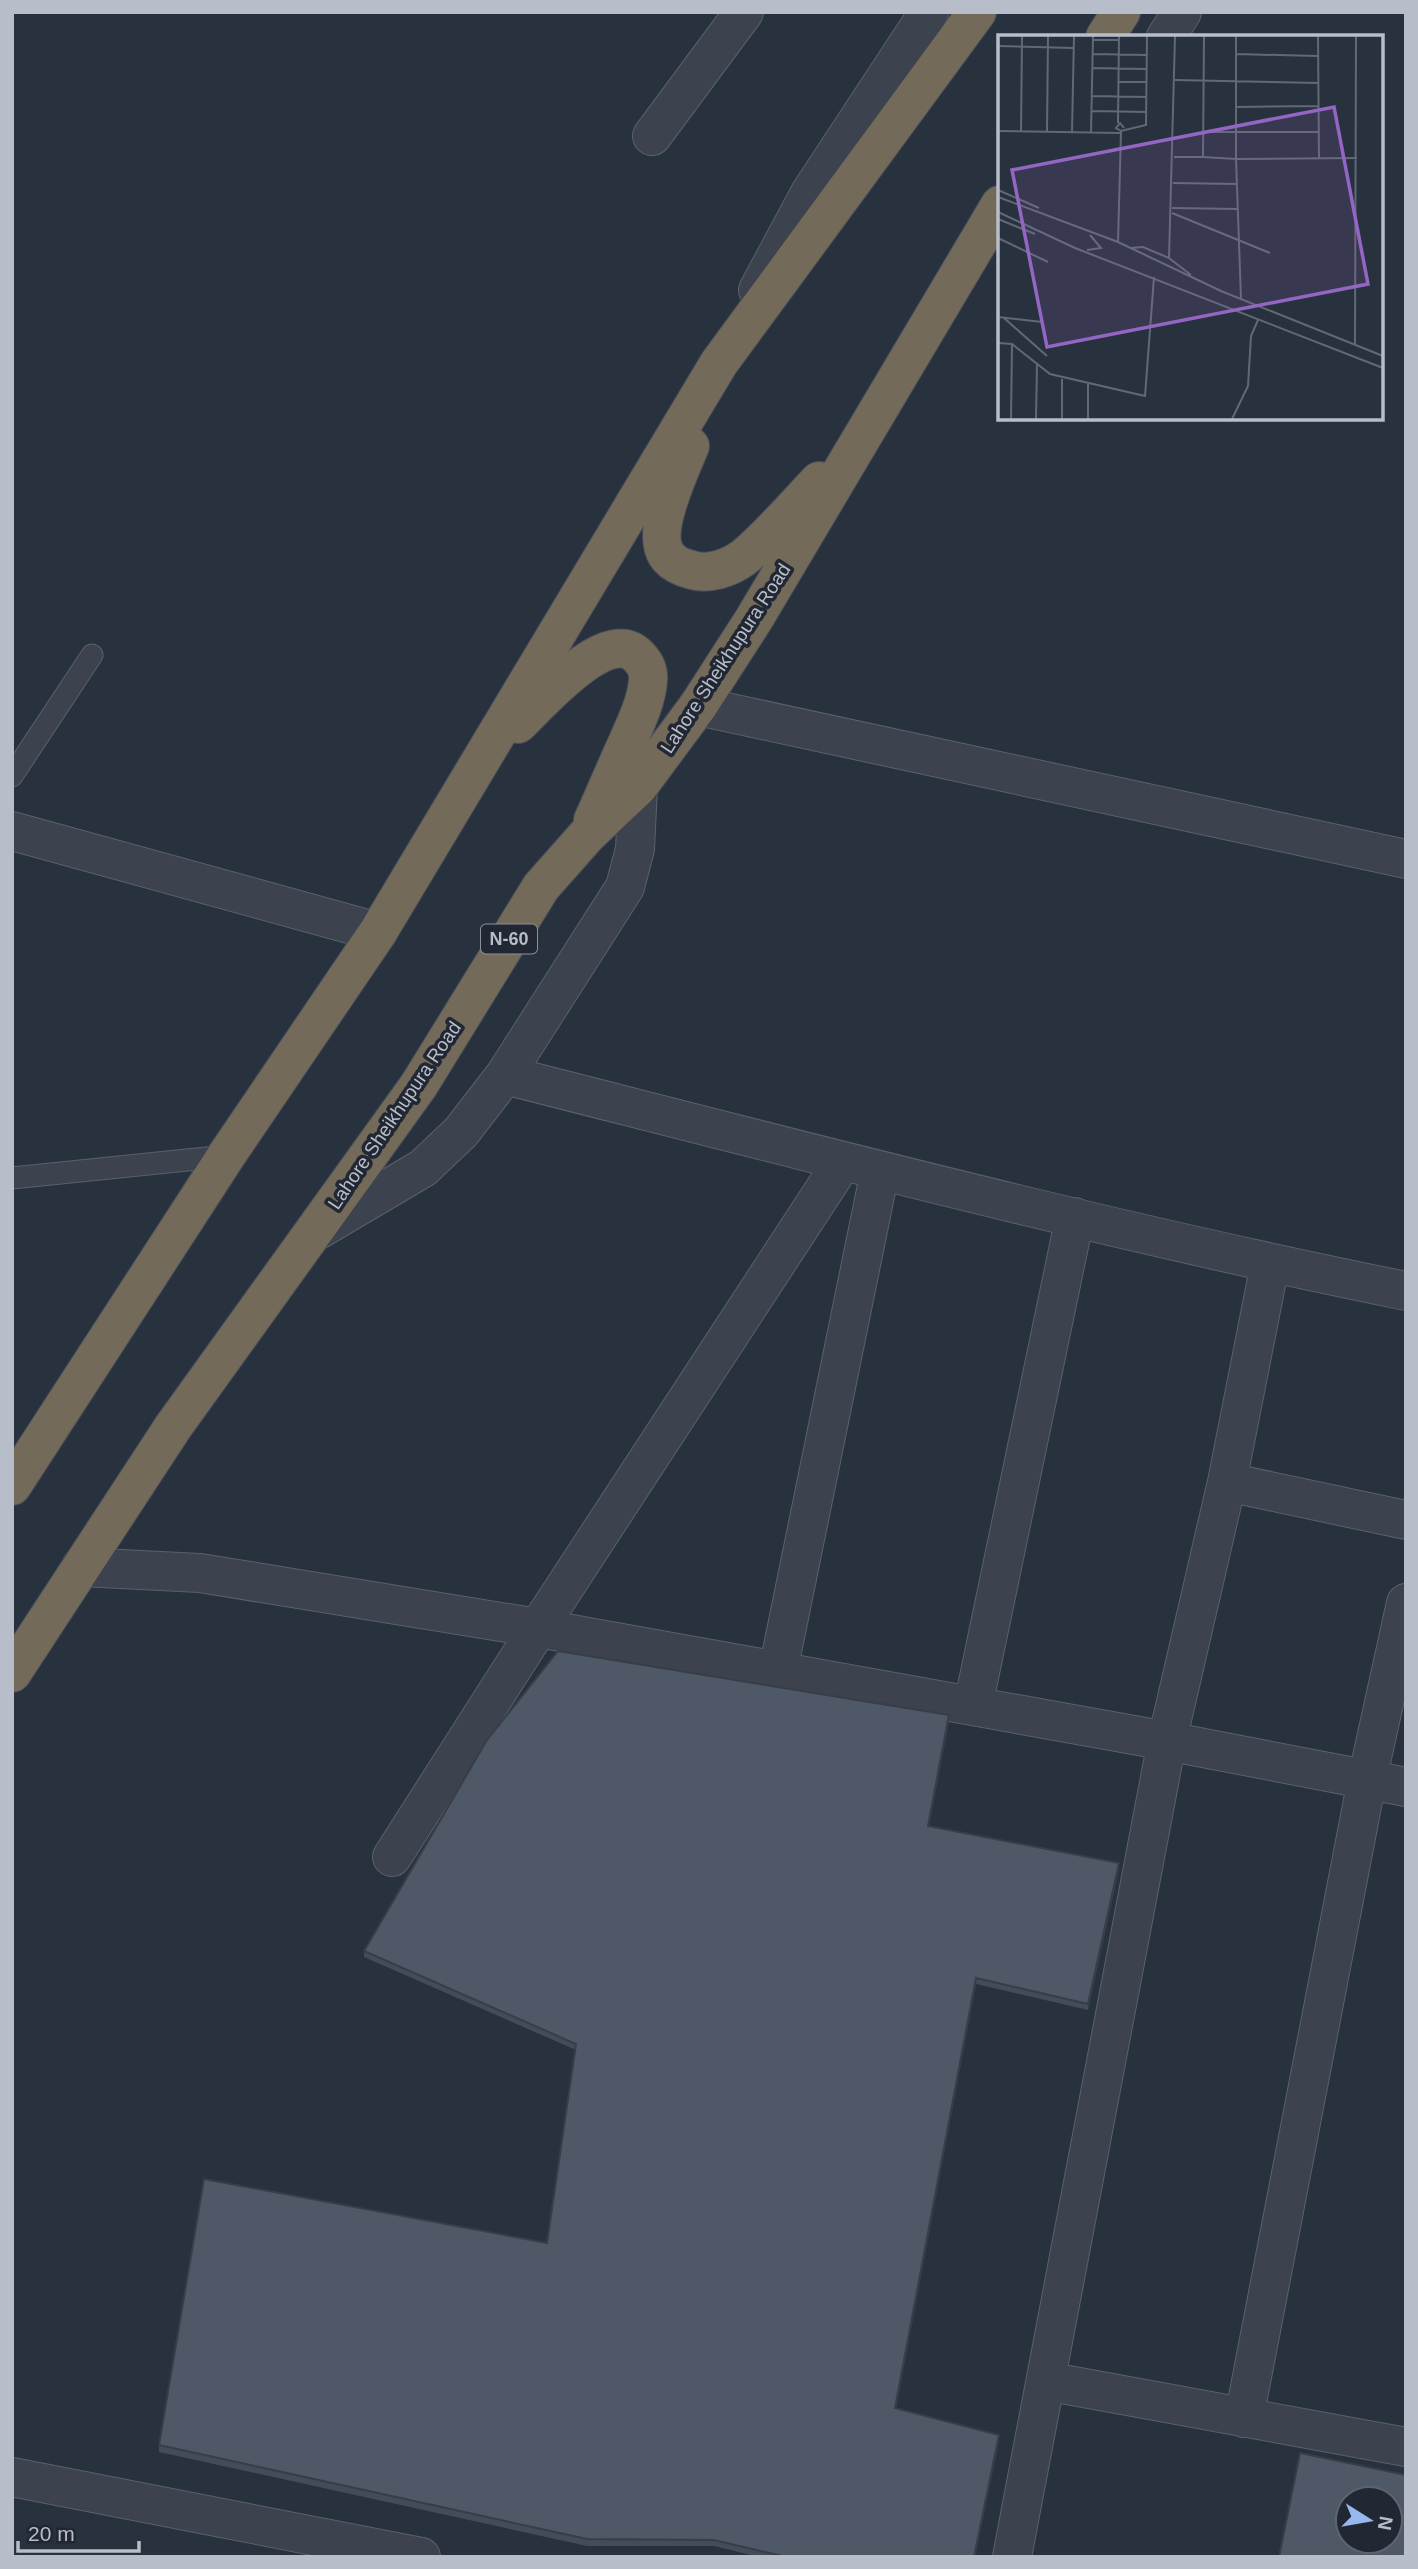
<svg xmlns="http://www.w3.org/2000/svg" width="1418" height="2569" viewBox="0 0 1418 2569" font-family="Helvetica,sans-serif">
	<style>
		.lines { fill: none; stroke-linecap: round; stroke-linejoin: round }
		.lane-casing { stroke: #5a616c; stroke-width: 23 }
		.street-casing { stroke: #5a616c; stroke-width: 40 }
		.highway-casing { stroke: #474e59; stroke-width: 40 }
		.lane { stroke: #3c434e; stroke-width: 21 }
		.street { stroke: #3c434e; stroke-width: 38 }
		.highway { stroke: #746a5a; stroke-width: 38 }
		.wall { fill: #434c59 }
		.shaded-wall { fill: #373e48 }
		.building { fill: #4e5867; stroke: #373e48; stroke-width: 2; fill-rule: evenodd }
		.labels { text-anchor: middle; stroke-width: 7; stroke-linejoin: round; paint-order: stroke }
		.shield { fill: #212834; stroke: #8b919c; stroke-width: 2 }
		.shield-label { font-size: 18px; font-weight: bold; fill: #b8bec9 }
		.street-label { font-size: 19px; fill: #b8bec9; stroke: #212834 }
		.inset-road { fill: none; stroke: #626976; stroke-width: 2 }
		.view { fill: #9366c3; fill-opacity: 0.15; stroke: #9366c3; stroke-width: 3.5 }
		.inset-edge { fill: none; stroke: #b8bec9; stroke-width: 3.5 }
	</style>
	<rect width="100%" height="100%" fill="#28313e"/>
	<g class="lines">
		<defs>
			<path id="lane" d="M12,776L92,655
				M12,1178L226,1156"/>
			<path id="street" d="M1166,37L1182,12
				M652,136L744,12
				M758,290L810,193L929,12
				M698,706L1406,859
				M12,831L378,932
				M505,1075C804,1151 1103,1230 1406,1291
				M313,1233L423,1168L461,1132L505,1075L625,887L635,849L638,787
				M1227,1482L1270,1264
				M1406,1520L1227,1482L1167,1741L1406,1787
				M81,1567L200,1573L538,1628L1167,1741L1012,2557
				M778,1671L880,1171
				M973,1706L1075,1217
				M392,1857L538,1628L843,1161
				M1046,2381L1406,2447
				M1244,2418L1367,1780L1406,1603
				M12,2477L421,2557"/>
			<path id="highway" d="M1105,37L1121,12
				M690,446C680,471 648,535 669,558C675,565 684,568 692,570C709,575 729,568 743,558C768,538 796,505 819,481
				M518,724C539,704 608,624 638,656C645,663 649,670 648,680C647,700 636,723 628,741C616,767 605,794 593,820
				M12,1486L226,1156L378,932L719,363L977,12
				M12,1673L173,1427L419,1085L541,887L587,835L638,787L698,706L754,619L1000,205"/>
		</defs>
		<use href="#lane" class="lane-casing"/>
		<use href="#street" class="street-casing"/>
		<use href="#highway" class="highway-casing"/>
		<use href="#lane" class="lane"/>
		<use href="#street" class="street"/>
		<use href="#highway" class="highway"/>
	</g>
	<path class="wall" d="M949,1721L929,1826L1119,1869L1088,2010L976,1984L896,2408L999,2441L975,2557H759L714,2546H587L159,2452V2445L547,2243L576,2050L364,1957V1951Z"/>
	<path class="shaded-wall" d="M949,1715V1721L928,1832V1826Z
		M1119,1863V1869L1088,2010V2004Z
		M976,1978V1984L895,2414V2408Z
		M999,2435V2441L975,2557H974Z"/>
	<path class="building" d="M558,1651L949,1715L928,1826L1119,1863L1088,2004L976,1978L895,2408L999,2435L974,2557H786L714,2540L587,2539L159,2445L204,2179L547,2243L576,2044L364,1951L487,1740Z
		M1300,2453L1406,2475V2557H1279ZM1348,2499H1390V2541H1348Z"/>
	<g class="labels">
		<rect class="shield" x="481" y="924.5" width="56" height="29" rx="5"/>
		<g class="shield-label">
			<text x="509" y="945">N-60</text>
		</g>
		<g class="street-label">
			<text transform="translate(725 658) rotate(-57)" y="7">Lahore Sheikhupura Road</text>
			<text transform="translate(394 1115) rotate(-56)" y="7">Lahore Sheikhupura Road</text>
		</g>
	</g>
	<g transform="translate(998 35)">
		<rect width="385" height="385" fill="#28313e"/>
		<path class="inset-road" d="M206,1L205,122L238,124V1M320,1L321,123M95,5H121M0,11L75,13M94,19L148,20M238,19L320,21M94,33L148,34M177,45L321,48M121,47H148M94,61L148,62M238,72L321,71M94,76L149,77M120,88L121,1M126,93L122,88L118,93L123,96L148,90L149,1M0,96L122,98M23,97L24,1M49,97L50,1M74,97L76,1M205,97H321M93,98L95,1M176,122H205M175,148L239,149M0,155L41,173M0,162L120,207L223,256L385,321M174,173L239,174M0,177L77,213L385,333M174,178L272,218M0,184L37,199M0,203L50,227M120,207L123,96M133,213L145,212L171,223L193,240M89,215L103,213L92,200M171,223L177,1M243,264L238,124L359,123M0,282L44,287M6,283L49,321M0,308L14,309L52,339L147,361L156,242M357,310L358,1M90,349V384M13,384L14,309M38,384L39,329M64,384V344M234,384L250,351L253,301L260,285"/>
		<path class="view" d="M336,72L370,249L49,312L14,135Z"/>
		<rect width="385" height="385" class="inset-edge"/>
	</g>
	<rect width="1418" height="2569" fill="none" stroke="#b8bec9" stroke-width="28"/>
	<g transform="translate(1369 2520) rotate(101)"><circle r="33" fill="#212834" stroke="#5d6470" stroke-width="2"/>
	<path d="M0-5L12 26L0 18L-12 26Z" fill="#98b7ef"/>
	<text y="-10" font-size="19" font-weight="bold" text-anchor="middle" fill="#b8bec9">N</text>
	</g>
	<path d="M18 2541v10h121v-10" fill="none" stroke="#b8bec9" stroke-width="3.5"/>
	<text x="28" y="2541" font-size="21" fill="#b8bec9" stroke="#212834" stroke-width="5" paint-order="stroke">20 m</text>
</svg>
